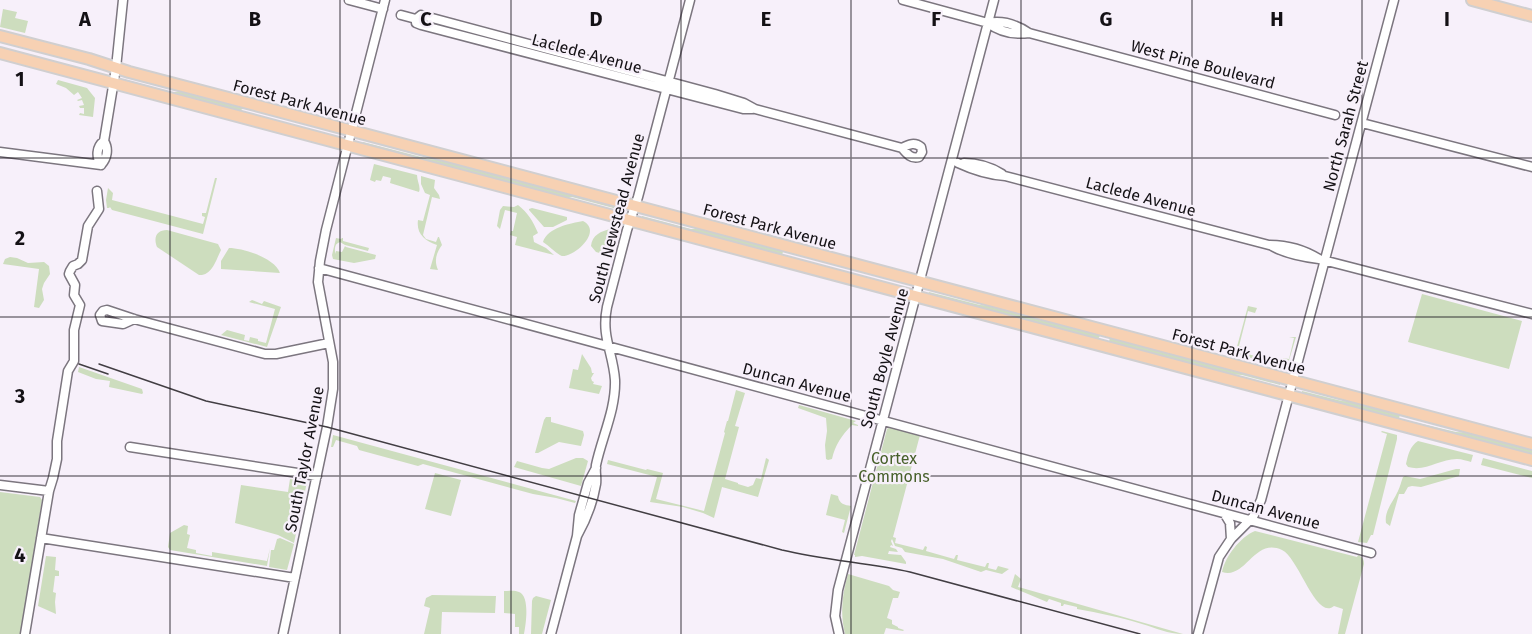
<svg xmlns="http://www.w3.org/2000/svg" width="1532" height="634" viewBox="0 0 1532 634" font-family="'Fira Sans',sans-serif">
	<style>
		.green { fill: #cdddbe }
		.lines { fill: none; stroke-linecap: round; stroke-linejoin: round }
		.minor-casing { stroke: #7c767f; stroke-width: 11 }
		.major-casing { stroke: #d0cfd0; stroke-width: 14 }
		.minor { stroke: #fff; stroke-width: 8 }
		.major { stroke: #f7d1b3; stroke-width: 10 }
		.tram { stroke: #423e43; stroke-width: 1.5 }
		.grid { fill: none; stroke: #141115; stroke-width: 1.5; stroke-opacity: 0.55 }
		.labels { text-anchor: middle; stroke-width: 4.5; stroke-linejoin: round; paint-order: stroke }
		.street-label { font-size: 16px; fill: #141115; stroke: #f7f0fa }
		.park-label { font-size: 16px; fill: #47602a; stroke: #f7f0fa }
		.grid-label { font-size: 20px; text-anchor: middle; font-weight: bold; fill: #141115; stroke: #f7f0fa; stroke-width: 4.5; stroke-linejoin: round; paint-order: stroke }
	</style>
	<rect width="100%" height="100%" fill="#f7f0fa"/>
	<path class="green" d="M3,9L17,12L15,18L28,21L25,33L0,27Z
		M123,79L171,92H188L244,108L238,112L123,82Z
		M58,80L87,88L95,98L93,117L79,115L80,113L84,114V108H80L79,106L84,105L82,100L78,101L77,100L82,98L78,92L74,95L66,88L56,84Z
		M363,142L429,159L441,160L622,207L621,210L572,197L561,198L362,145Z
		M374,164L417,175C417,181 421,187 419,192L390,183L391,178L383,176L381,181L376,180L375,182L370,180Z
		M421,176L435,180L434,188L439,195L440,199L432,197L423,235L426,239L436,242L438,237H439L442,245C436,253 434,261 438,270L430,269L437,245C425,241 416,234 418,220L423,221L430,195L425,193L421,184Z
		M215,178H217L203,234L112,210L110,207L109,208H107L106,200L108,188L113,193L112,200L203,224L205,217L202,216V213H206Z
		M518,205C528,213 533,221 538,233L533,236L534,242L546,248L554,255L515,245L517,237L510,235L511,231H513L517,213L505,210L500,229L497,226L500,210L503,206L514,207Z
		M532,208L567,217V220L553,227H544L529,210V209Z
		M642,216L691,229H706L781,249L783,253L780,256L642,219Z
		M583,221C603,231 575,257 562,256C558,255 548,245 543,242C547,228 571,223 583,221Z
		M611,229L615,230L616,233L610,254L607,255L596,252L591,246C592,235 601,231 611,229Z
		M167,230L218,244L221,250C216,260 212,276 199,275L157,247C153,237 157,230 167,230Z
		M336,238L341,239L342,238H343V241L369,248L368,251L345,245L340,242C334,244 335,249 335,254L336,251L342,252L345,246L346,247L376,255L375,259L354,263L333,259L332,255Z
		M229,248C243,248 275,258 280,273L221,269V261Z
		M10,257L17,258L28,263L44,262L49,266L50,274L44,283L42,289L44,300L39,308L34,307L39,269L3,264L5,259Z
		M929,292L980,305L995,306L1100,334V336L1097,340L928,295Z
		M1422,294L1522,321L1509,369L1408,342Z
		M252,300L262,304L264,301L281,307L267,347L221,335L227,330L245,335L244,340L249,341L250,337L258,339V341L266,343L275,309L249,302Z
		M1248,306L1257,308L1255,313L1248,311L1239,346L1245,348L1244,353L1281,363L1283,358L1289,359L1294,338L1289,337H1296L1287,367L1235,354Z
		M1110,337L1280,382V385L1242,375L1226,374L1109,342Z
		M582,354L591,368L592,373H594L591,378L592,381L594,382L593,384L602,386L599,394L569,388L573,369L578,370Z
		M79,367L142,389L143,393L142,394L109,387L110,381L96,379L78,372Z
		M736,390L745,393L735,426L739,427L725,479L738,483V484L748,487L753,485L756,478L761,479L766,458L768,459L769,460L758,497L722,487L714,518L703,513L683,507L650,502L657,477L607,464L608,460L646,470L647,469L663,473L656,499L704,511L725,433L724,432L727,421H728Z
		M1302,391L1342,401L1357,402L1398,413L1400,415L1399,418L1397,419L1302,394Z
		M799,405L856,421L853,423L858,425V426L852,425C842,435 835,445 832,459L828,460L826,459L825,445L827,431L826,418L798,408Z
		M546,417H551V422L583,431L584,435L581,446L559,442L538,453H535L544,420Z
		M1414,422L1456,432L1473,433L1532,448V455L1414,424Z
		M891,426L920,435L893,537L896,538L895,543L923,550L925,546L927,547L926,551L954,559L956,555H958L957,560L985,567L987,563H989L988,568L996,570L998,566L1009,569L1002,574L986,570L981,572L943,559L905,552L902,548L895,546L892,539L891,541L893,546L891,545L890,547L896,549L898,552L889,551L888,554L901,555L906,562V564L862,556L855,557V555H854L887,429Z
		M1382,431L1397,435V439L1373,535H1371L1367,543L1358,542L1387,434L1381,432Z
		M333,435L576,501L575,503L556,498L533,494L423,464L418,466L359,450L357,446L336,440L333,447H331Z
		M1418,441L1473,455L1471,462C1467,461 1462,459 1457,459C1439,459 1426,472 1408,467L1406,464C1408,455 1410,446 1418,441Z
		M576,458H583L588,461L581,486L514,467L517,461L542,468L549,469Z
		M1483,458L1532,471V478L1481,465Z
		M1456,469H1460L1459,476L1421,487L1412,486L1408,487L1404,494H1399L1390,526L1386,523C1384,511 1393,502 1398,491C1400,487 1401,482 1403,477L1405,476L1420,479Z
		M435,473L461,480L451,516L425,509Z
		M290,479L307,482L294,543L278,535L235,523L241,485L288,492Z
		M0,492L40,497L42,500L21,634H0Z
		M831,494L838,496C839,504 845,505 851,506L844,533L842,532L845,520L826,515Z
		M184,525L188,526L187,534L190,535L187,548L196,550V553L212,556V552L267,561L270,548L267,566L170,550L168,547L170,533Z
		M1255,531L1357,557L1358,555C1363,557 1364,560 1364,564L1345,634H1338L1343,609L1334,606C1316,621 1299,558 1282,550C1254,537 1246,580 1222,572C1225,557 1240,537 1255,531Z
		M280,538L294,544L287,570L269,567L271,550H274L277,539Z
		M46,556L56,557L55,570L59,571V576H55L53,592L56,593L55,602L56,614L38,606Z
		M848,574L889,586L893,590L900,592L898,598H893L887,618L892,620V624L898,627V628L904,630L903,631L886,628L884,634H845C840,613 842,595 848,574Z
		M1015,574L1021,579L1018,587L1022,588L1183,634C1168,634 1156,628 1142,624C1120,617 1099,613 1077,609V607L1064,604L1063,606H1061V603L1049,599L1047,602L1011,587Z
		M504,591C509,591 515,590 519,592C530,596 526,624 524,634H519V627H515V614L504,613Z
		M432,595L496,596L495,613L442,612L441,634H424L430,608L424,606L426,598Z
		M536,596L551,600L542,634H531L532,601L533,598Z"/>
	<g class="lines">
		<defs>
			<path id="minor" d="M349,0L383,9
				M903,0L988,23C1003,20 1017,25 1029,33L1335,115
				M401,15L416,19L421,15L715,94L744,103L755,109L902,148C907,154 911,159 919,157L922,152L921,147C915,142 909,144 902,148
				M416,19V23L421,25L743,109H752
				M988,23C1000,32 1014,35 1029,33
				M1362,123L1532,167
				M0,152L101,165
				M958,163C973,170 988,175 1005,176L1269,245C1287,245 1303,249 1319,259
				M964,163C978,163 991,167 1002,174
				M101,165C96,157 96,147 104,141L116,68L123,0
				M101,165C107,158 109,149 104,141
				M1272,246C1286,254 1302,257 1319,259L1532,314
				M319,268L1371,553
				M134,319L123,324L102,321L100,315L103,311L107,310L134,319L265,354H276L329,343
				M130,447L317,476
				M0,485L49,491
				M1224,513L1230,523L1231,539
				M577,536C586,520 593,502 596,484C597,478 595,472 596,465C602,437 616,409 615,380C613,352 601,337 607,307L627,230L638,197L690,0
				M41,538L295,578
				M25,634L49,491L53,478L57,459V441L68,371L74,361V330L80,305L74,295L75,285L69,274L70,271L73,266L78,264L82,260L88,226L99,209L97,191
				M283,634L327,427L333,389V362L318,282L320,261L326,230L385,0
				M551,634L577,536L579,515L583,501L588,483L596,468
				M839,634L835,616L838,590L994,0
				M1198,634L1219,557L1231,539L1253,517L1261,500L1394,0"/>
			<path id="major" d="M1472,0L1532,16
				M0,36L89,59L129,72L255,105L1532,444
				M0,53L1532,460"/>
		</defs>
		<use href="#minor" class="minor-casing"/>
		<use href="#major" class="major-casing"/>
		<use href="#minor" class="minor"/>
		<use href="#major" class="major"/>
		<path class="tram" d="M79,364L108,374
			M99,364L206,401L327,427L782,550C824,560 868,563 910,572L1140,634"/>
	</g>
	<path class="grid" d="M170,0V634M340,0V634M511,0V634M681,0V634M851,0V634M1021,0V634M1192,0V634M1362,0V634M0,158H1532M0,317H1532M0,476H1532"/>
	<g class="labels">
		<g class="street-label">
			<text transform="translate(587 53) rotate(15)" y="6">Laclede Avenue</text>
			<text transform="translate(1203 64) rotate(15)" y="6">West Pine Boulevard</text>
			<text transform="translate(300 102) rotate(15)" y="6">Forest Park Avenue</text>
			<text transform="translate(1345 126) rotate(-75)" y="6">North Sarah Street</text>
			<text transform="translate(1141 196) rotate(15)" y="6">Laclede Avenue</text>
			<text transform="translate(616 218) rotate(-75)" y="6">South Newstead Avenue</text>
			<text transform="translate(770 226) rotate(15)" y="6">Forest Park Avenue</text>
			<text transform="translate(1239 351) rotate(15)" y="6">Forest Park Avenue</text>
			<text transform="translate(884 358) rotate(-75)" y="6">South Boyle Avenue</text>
			<text transform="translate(797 382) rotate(15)" y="6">Duncan Avenue</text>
			<text transform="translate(304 459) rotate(-79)" y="6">South Taylor Avenue</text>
			<text transform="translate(1266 509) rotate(15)" y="6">Duncan Avenue</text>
		</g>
		<g class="park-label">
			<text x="894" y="464">Cortex<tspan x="894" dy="18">Commons</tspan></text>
		</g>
	</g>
	<g class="grid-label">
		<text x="85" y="26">A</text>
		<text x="255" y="26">B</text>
		<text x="426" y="26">C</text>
		<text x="596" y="26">D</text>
		<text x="766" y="26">E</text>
		<text x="936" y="26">F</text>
		<text x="1106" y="26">G</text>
		<text x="1277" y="26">H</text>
		<text x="1447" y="26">I</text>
		<text x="20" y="86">1</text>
		<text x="20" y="245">2</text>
		<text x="20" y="403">3</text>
		<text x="20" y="562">4</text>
	</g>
</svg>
